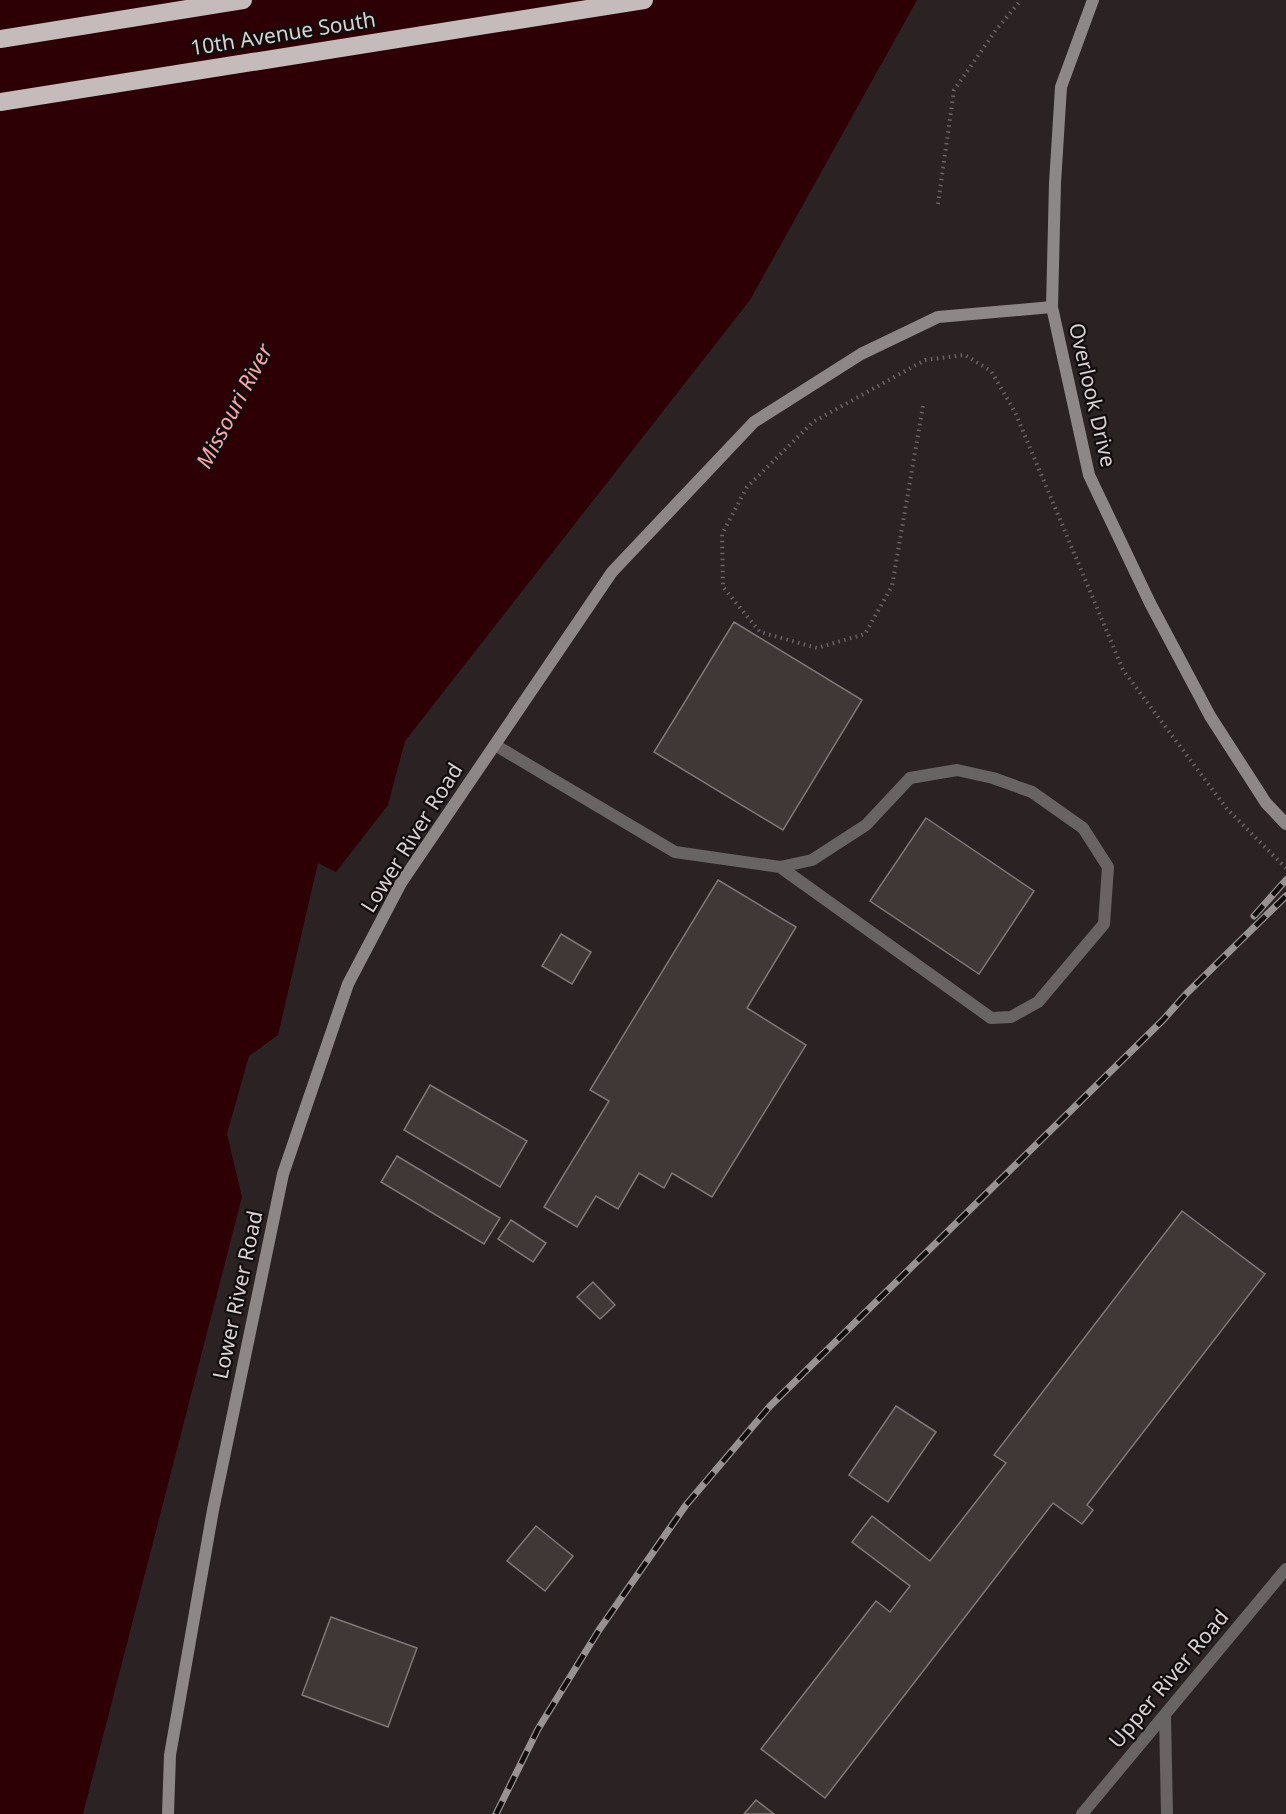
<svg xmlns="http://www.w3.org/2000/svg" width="1286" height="1814" viewBox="0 0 1286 1814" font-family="'Noto Sans',sans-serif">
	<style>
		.water { fill: #2d0006 }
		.building { fill: #403737; stroke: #817777; stroke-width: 1.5 }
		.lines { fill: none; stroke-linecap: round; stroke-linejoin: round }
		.path { stroke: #6a6363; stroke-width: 4; stroke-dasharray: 1.5 4.5; stroke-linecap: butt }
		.lane { stroke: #686464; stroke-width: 12 }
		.street { stroke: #686464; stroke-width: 12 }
		.secondary { stroke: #8e8787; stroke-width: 12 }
		.highway { stroke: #c5bbbb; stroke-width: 18 }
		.rail-casing { stroke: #999292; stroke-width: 7 }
		.rail { stroke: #110d0e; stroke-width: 4.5; stroke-dasharray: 14; stroke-linecap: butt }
		.labels { text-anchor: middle; stroke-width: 4.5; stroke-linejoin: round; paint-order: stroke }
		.street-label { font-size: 21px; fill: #d8d2d2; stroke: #110d0e }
		.water-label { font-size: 22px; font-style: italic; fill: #faa5a8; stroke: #110d0e }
	</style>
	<rect width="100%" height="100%" fill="#2b2323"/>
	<path class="water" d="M0,0H917L750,300L405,741L388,805L336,872L318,863L278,1035L249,1056L227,1134L242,1197L83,1814H0Z"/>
	<path class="building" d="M734,622L862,700L783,830L654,752Z
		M926,818L1034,891L979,974L870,901Z
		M718,880L796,927L747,1008L806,1045L712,1197L672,1173L664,1188L639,1173L618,1209L596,1196L577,1227L544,1207L609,1101L590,1090Z
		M561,934L591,952L572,984L542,966Z
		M430,1085L527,1141L500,1187L404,1130Z
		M397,1156L500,1218L484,1244L381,1182Z
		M1182,1211L1265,1274L1087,1505L1093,1510L1082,1524L1053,1503L825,1798L761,1749L876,1601L890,1612L910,1586L852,1542L872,1516L930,1561L1006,1463L994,1455Z
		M511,1220L546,1243L533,1262L498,1239Z
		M593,1282L615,1305L600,1319L577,1297Z
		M896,1406L936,1432L888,1502L849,1475Z
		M536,1526L573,1556L545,1591L507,1561Z
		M331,1617L417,1648L388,1727L302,1695Z
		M756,1800L774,1814H744Z"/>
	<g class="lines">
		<path class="path" d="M938,204L954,90L996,30L1021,0
			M923,406L892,586L865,634L817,648L760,632L723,587L722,534L747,487L813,422L925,360L965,355L991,371L1015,412L1123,670L1227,809L1286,868"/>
		<path class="lane" d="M495,745L675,852L780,867L991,1018L1011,1017L1038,1002L1104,924L1108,867L1083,828L1032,792L993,778L957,770L910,778L866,825L812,860L780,867"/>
		<path class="street" d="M1165,1716L1167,1814
			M1082,1814L1286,1569"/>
		<path class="secondary" d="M1093,0L1061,87L1055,183L1052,307L1089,475L1150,603L1210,716L1266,803L1286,824
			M168,1814L170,1755L213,1510L283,1174L348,984L401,883L612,572L754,422L861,354L938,317L1052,307"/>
		<path class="highway" d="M0,39L243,0
			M0,102L644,0"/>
		<defs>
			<path id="rail" d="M1254,916L1286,880
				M496,1814L538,1729L599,1630L686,1505L770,1406L1163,1020L1187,993L1286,896"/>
		</defs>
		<use href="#rail" class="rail-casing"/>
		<use href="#rail" class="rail"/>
	</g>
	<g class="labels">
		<g class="street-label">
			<text transform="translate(283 34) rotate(-9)" y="7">10th Avenue South</text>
			<text transform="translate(1092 395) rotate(77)" y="7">Overlook Drive</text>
			<text transform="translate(412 838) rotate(-58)" y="7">Lower River Road</text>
			<text transform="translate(238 1295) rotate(-78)" y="7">Lower River Road</text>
			<text transform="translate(1169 1679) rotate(-50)" y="7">Upper River Road</text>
		</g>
		<g class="water-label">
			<text transform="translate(234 406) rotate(-62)" y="8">Missouri River</text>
		</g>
	</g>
</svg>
